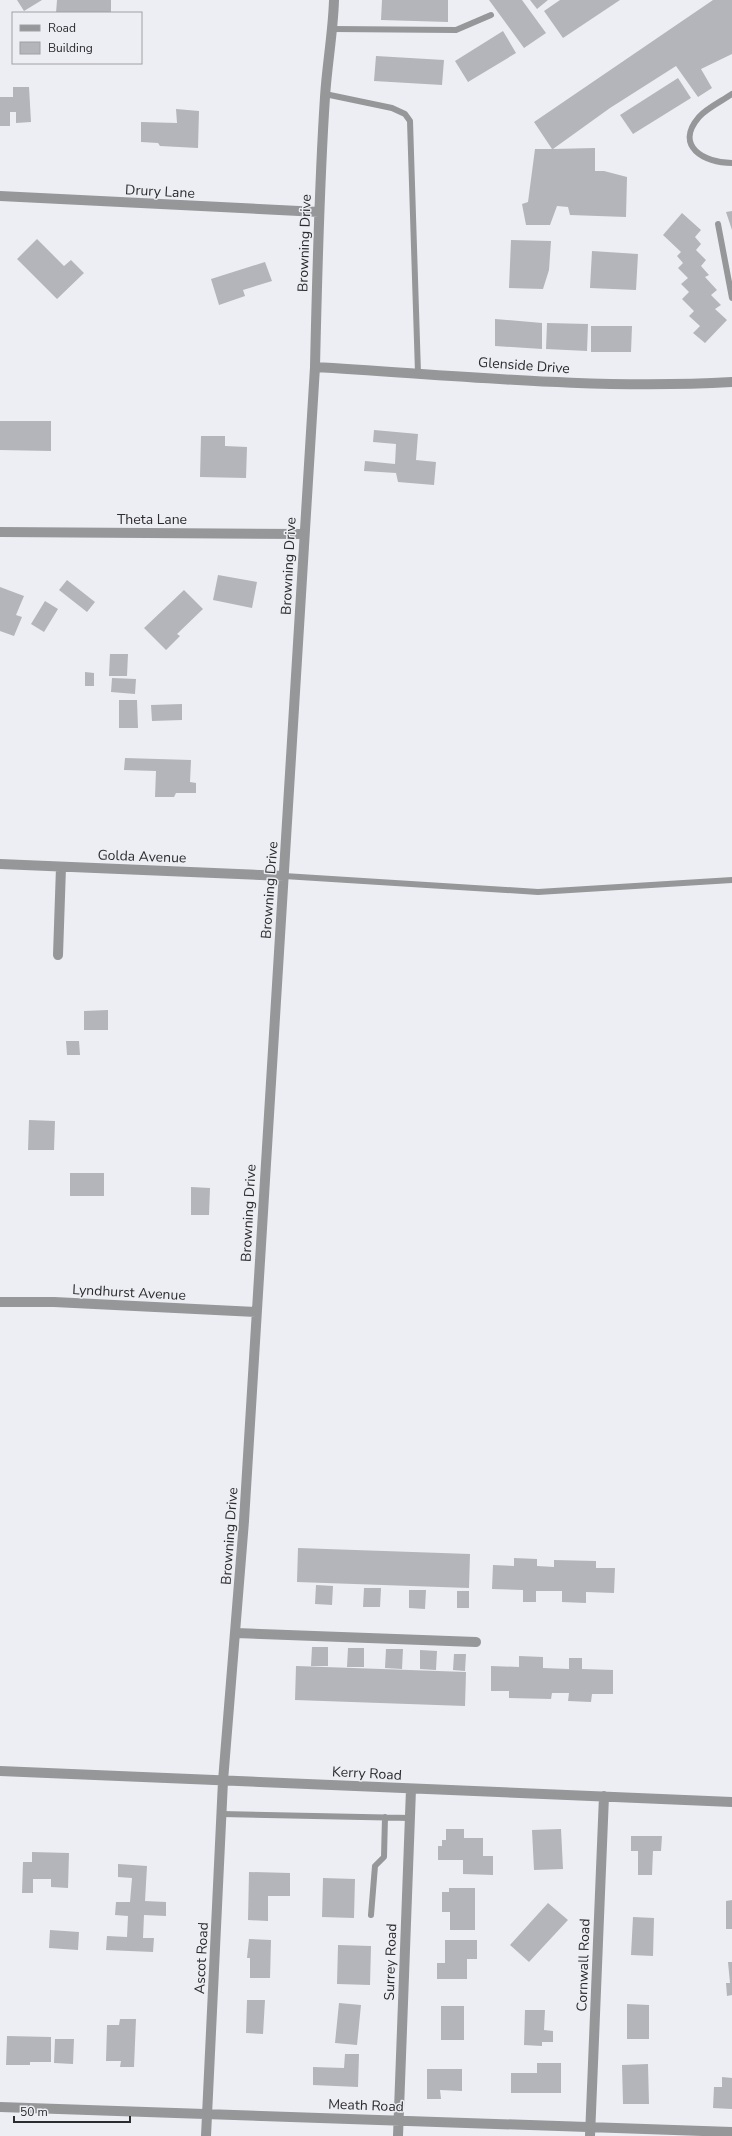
<svg xmlns="http://www.w3.org/2000/svg" width="732" height="2136" viewBox="0 0 732 2136" font-family="'Nunito Sans',sans-serif">
	<style>
		.building { fill: #b3b5ba }
		.lines { fill: none; stroke-linecap: round; stroke-linejoin: round }
		.lane { stroke: #969799; stroke-width: 6 }
		.street { stroke: #969799; stroke-width: 10 }
		.labels { text-anchor: middle; stroke-width: 3; stroke-linejoin: round; paint-order: stroke }
		.street-label { font-size: 14px; fill: #2c2c2e; stroke: #edeef4 }
	</style>
	<rect width="100%" height="100%" fill="#edeef4"/>
	<path class="building" d="M17,0H42L24,11Z
		M57,0H111V13H56Z
		M382,0H448V22L381,20Z
		M489,0H522L546,33L524,48Z
		M530,0H548L537,9Z
		M560,0H620L563,38L544,11Z
		M713,0H732V54L701,69L712,88L698,97L676,66L610,108L553,149L595,148V171H604L627,177L626,217L570,215L568,207L557,206L550,225H526L522,204L528,202L535,149H552L534,122Z
		M503,31L516,53L468,82L455,61Z
		M376,56L444,60L442,85L374,81Z
		M678,78L691,98L633,134L620,115Z
		M13,87H29L31,122L16,123V112H10V126H0V97H13Z
		M176,109L199,111L198,148L160,146L158,143L141,142V122L177,123Z
		M732,211V230L726,212Z
		M682,213L701,230L695,237L701,244L696,250L706,260L701,266L709,275L705,277L717,290L711,295L721,305L715,309L727,320L705,343L693,333L700,326L689,316L694,311L682,299L689,292L681,284L688,278L678,268L683,263L677,256L681,252L663,235Z
		M37,239L64,266L71,260L84,273L57,299L17,259Z
		M511,240L551,241L549,270L543,289L509,288Z
		M592,251L638,254L636,290L590,288Z
		M265,262L272,281L243,290L245,296L219,305L211,279Z
		M495,319L542,323V349L495,346Z
		M547,323L588,324L587,351L546,349Z
		M591,326H632L631,352H591Z
		M0,421H51V451L0,450Z
		M374,430L418,434L416,460L436,462L434,485L398,482L396,473L364,471L365,461L395,464L396,444L373,442Z
		M201,436H225V446L247,447L246,478L200,477Z
		M218,575L257,582L252,608L213,600Z
		M67,580L95,602L87,612L59,590Z
		M0,587L24,596L16,615L22,617L14,636L0,631Z
		M184,590L203,609L177,634L180,636L166,650L144,628Z
		M45,601L58,609L44,632L31,624Z
		M110,654H128L127,676H109Z
		M85,672L94,673V686H85Z
		M112,678L136,679L135,694L111,692Z
		M119,700H137L138,728H119Z
		M182,704V720L152,721L151,705Z
		M125,758L191,760L190,782L196,783V793H176L174,797H155L156,771L124,770Z
		M108,1010V1030H84V1011Z
		M66,1041H79L80,1055H67Z
		M29,1120L55,1121L54,1150H28Z
		M70,1173H104V1196H70Z
		M191,1187L210,1188L209,1215H191Z
		M298,1548L470,1554L469,1588L297,1582Z
		M514,1558L537,1559V1566L554,1567V1560L596,1561V1568H615L614,1593L586,1592V1603L562,1602V1591H536V1602H523V1590L492,1589L493,1565L514,1566Z
		M316,1585L333,1586L332,1605L315,1604Z
		M364,1588H381L380,1607H363Z
		M409,1590H426L425,1609L409,1608Z
		M457,1591H469V1608H457Z
		M312,1647H328V1666H311Z
		M348,1648H364V1667H347Z
		M386,1649H403L402,1669L385,1668Z
		M420,1650L437,1651L436,1670L420,1669Z
		M454,1654H466L465,1671L453,1670Z
		M519,1656L543,1657V1668L569,1669V1658H582V1669L613,1670V1694H592L591,1702L568,1701L569,1693H552L551,1699L509,1698V1691H491V1666L519,1667Z
		M296,1666L466,1672L465,1706L295,1700Z
		M446,1829H464V1838H483V1856H493V1875L463,1874V1860H438V1846H442V1840H446Z
		M561,1829L563,1869L534,1870L532,1830Z
		M631,1836H662L661,1851H653L652,1875H638V1851H631Z
		M32,1852L69,1853L68,1888L51,1887V1879H33V1893H22L23,1862H32Z
		M118,1864L147,1866L145,1901L166,1902V1916L144,1915L143,1938H154L153,1952L106,1950L107,1936L127,1937L128,1916L115,1915L116,1902H130L132,1878L118,1877Z
		M249,1872L290,1873V1896H268V1921L248,1920Z
		M323,1878L355,1879L354,1918L322,1917Z
		M449,1888H475V1930H450V1912H442V1892H449Z
		M732,1900V1929H726V1901Z
		M548,1903L568,1920L529,1962L510,1945Z
		M633,1917L654,1918L653,1956L631,1955Z
		M50,1930L79,1932L78,1950L49,1948Z
		M249,1939L271,1940L270,1978H250V1958H247Z
		M445,1940H477V1959H467V1979H437V1963H445Z
		M338,1945L371,1946L370,1985L337,1984Z
		M728,1962H732V1995L727,1996L726,1983H730Z
		M247,2000H265L263,2034L246,2033Z
		M339,2003L361,2005L357,2045L335,2043Z
		M627,2004L649,2005V2039H627Z
		M441,2006H464V2040H441Z
		M525,2010H545L544,2030L553,2031V2042H542V2046L524,2045Z
		M120,2019H136L134,2067H120L121,2061H106L107,2025H119Z
		M7,2036L51,2037V2062H30V2065H6Z
		M55,2039H74L73,2064L54,2063Z
		M345,2054H359L358,2087L313,2085V2067L344,2068Z
		M537,2063H561V2093H511V2073H537Z
		M648,2064L649,2104H623L622,2065Z
		M427,2069H462V2091L440,2090L441,2099H427Z
		M722,2077L732,2078V2109L713,2108L714,2087H722Z"/>
	<g class="lines">
		<path class="lane" d="M333,29L456,30L491,15
			M325,94L392,108L405,114L410,121L418,373
			M732,94C722,101 707,108 699,117C674,146 704,163 732,163
			M718,224L732,298
			M284,876L538,892L732,880
			M222,1814L410,1818
			M371,1915L375,1866L384,1857L385,1817"/>
		<path class="street" d="M0,196L319,212
			M315,367C453,375 593,390 732,382
			M0,532L303,534
			M0,864L284,876
			M58,955L61,867
			M0,1302H54L256,1312
			M236,1633L476,1642
			M0,1771L732,1802
			M0,2107L732,2132
			M206,2136L223,1781L244,1521L315,367C317,277 319,187 325,97C327,64 333,33 334,0
			M398,2136L411,1789
			M590,2136L604,1796"/>
	</g>
	<g class="labels">
		<g class="street-label">
			<text transform="translate(160 191) rotate(3)" y="5">Drury Lane</text>
			<text transform="translate(304 243) rotate(-88)" y="5">Browning Drive</text>
			<text transform="translate(524 365) rotate(4)" y="5">Glenside Drive</text>
			<text x="152" y="524">Theta Lane</text>
			<text transform="translate(288 566) rotate(-87)" y="5">Browning Drive</text>
			<text transform="translate(142 856) rotate(2)" y="5">Golda Avenue</text>
			<text transform="translate(269 890) rotate(-86)" y="5">Browning Drive</text>
			<text transform="translate(248 1213) rotate(-87)" y="5">Browning Drive</text>
			<text transform="translate(129 1292) rotate(3)" y="5">Lyndhurst Avenue</text>
			<text transform="translate(229 1536) rotate(-86)" y="5">Browning Drive</text>
			<text transform="translate(367 1773) rotate(3)" y="5">Kerry Road</text>
			<text transform="translate(201 1958) rotate(-87)" y="5">Ascot Road</text>
			<text transform="translate(390 1962) rotate(-88)" y="5">Surrey Road</text>
			<text transform="translate(583 1965) rotate(-88)" y="5">Cornwall Road</text>
			<text transform="translate(366 2105) rotate(2)" y="5">Meath Road</text>
		</g>
	</g>
	<rect x="12" y="12" width="130" height="52" fill="#edeef4" stroke="#a0a0a5"/>
	<rect x="20" y="25" width="20" height="6" fill="#969799" stroke="#a0a0a5"/>
	<text x="48" y="32" font-size="12" fill="#2c2c2e">Road</text>
	<rect x="20" y="42" width="20" height="12" fill="#b3b5ba" stroke="#a0a0a5"/>
	<text x="48" y="52" font-size="12" fill="#2c2c2e">Building</text>
	<path d="M14 2116v6h116v-6" fill="none" stroke="#2c2c2e" stroke-width="2"/>
	<text x="20" y="2116" font-size="12" fill="#2c2c2e" stroke="#edeef4" stroke-width="3" paint-order="stroke">50 m</text>
</svg>
